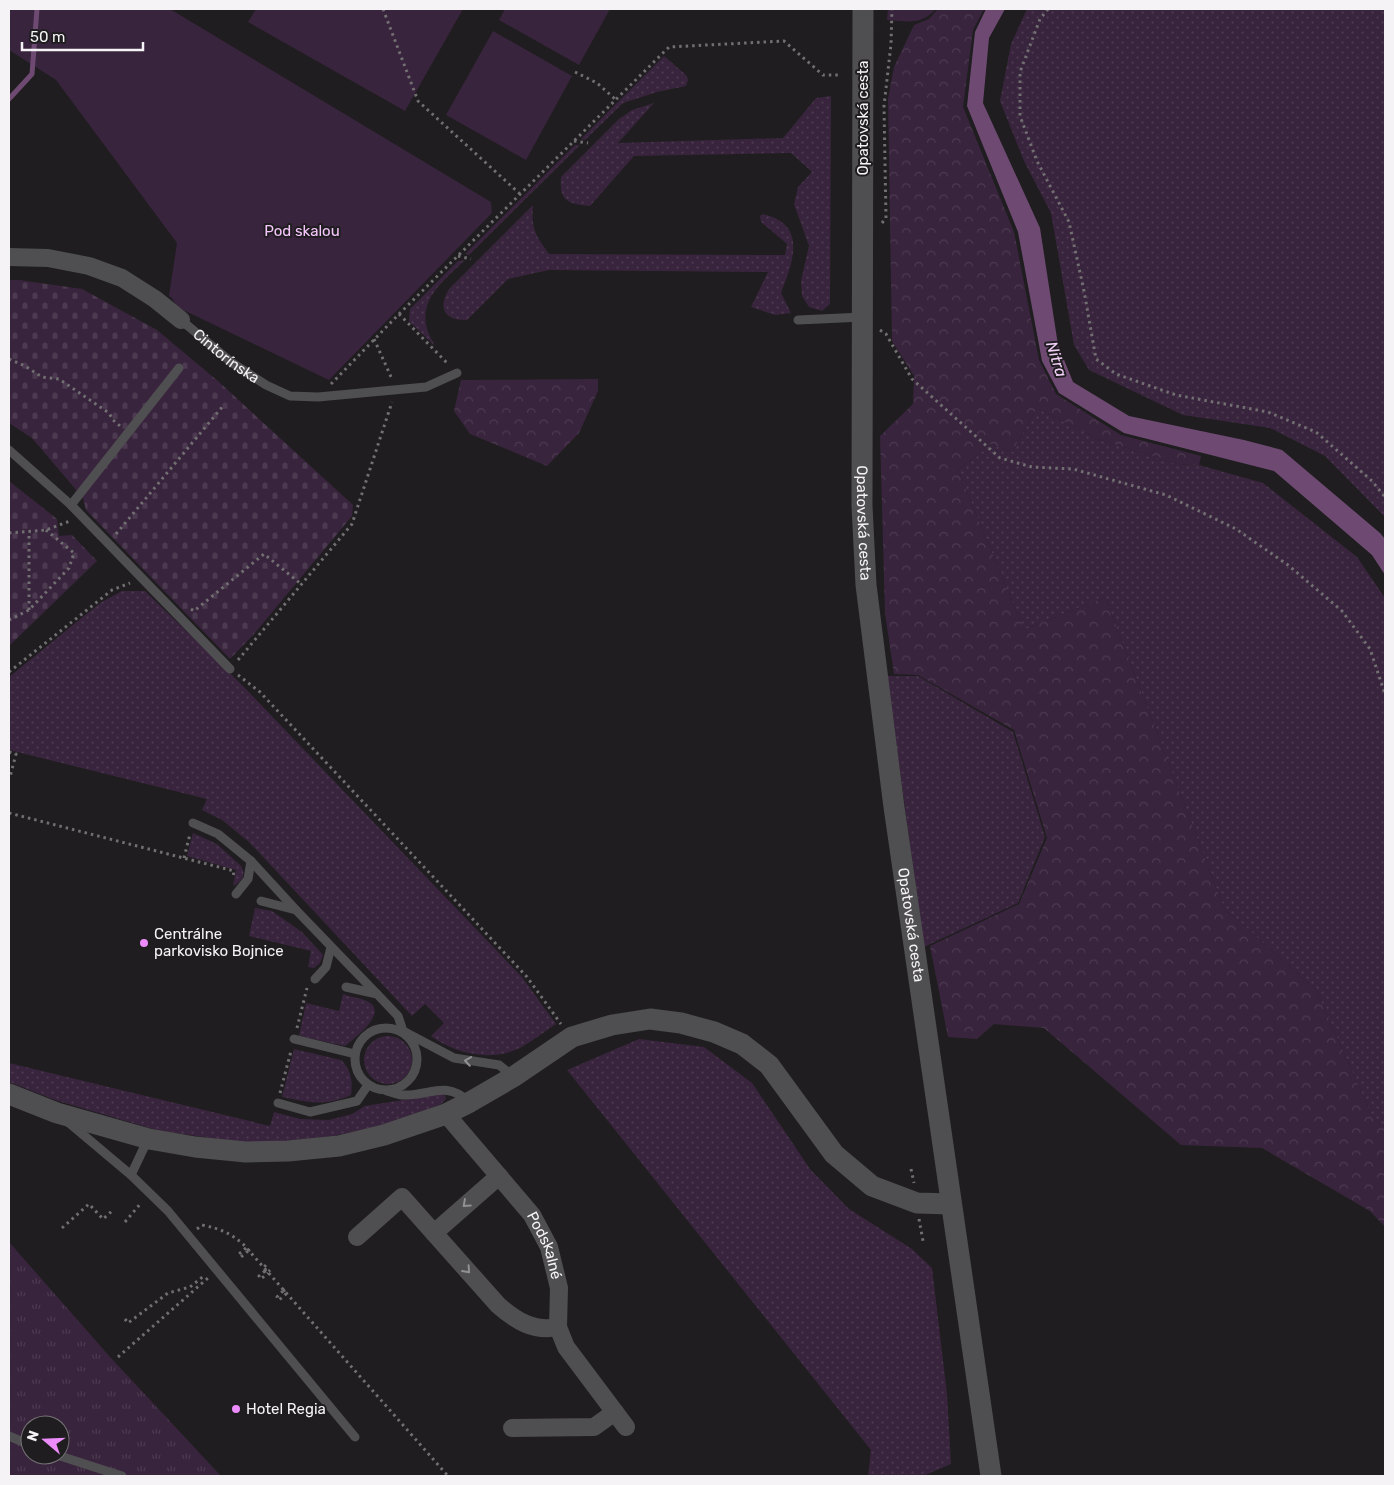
<svg xmlns="http://www.w3.org/2000/svg" width="1394" height="1485" viewBox="0 0 1394 1485" font-family="Rubik,sans-serif">
	<style>
		.grass { fill: url(#grass-dots) }
		.forest { fill: url(#forest-crowns) }
		.cemetery { fill: url(#cemetery-stones) }
		.park { fill: url(#park-tufts); fill-rule: evenodd }
		.garden { fill: #39243d }
		.water { fill: #6e4a73 }
		.lines { fill: none; stroke-linecap: round; stroke-linejoin: round }
		.stream { stroke: #6e4a73; stroke-width: 5 }
		.path { stroke: #716f71; stroke-width: 3; stroke-dasharray: 2.5 4; stroke-linecap: butt }
		.service { stroke: #4f4e50; stroke-width: 9 }
		.minor { stroke: #4f4e50; stroke-width: 18 }
		.tertiary { stroke: #4f4e50; stroke-width: 21 }
		.path-bridge { stroke: #716f71; stroke-width: 3; stroke-dasharray: 2.5 4; stroke-linecap: butt }
		.oneway { stroke: #919092 }
		.poi-dot { fill: #ec8cfb; stroke: #1f1d1f; stroke-width: 2 }
		.labels { text-anchor: middle; stroke-width: 4; stroke-linejoin: round; paint-order: stroke }
		.street-label { font-size: 15px; fill: #f5f3f5; stroke: #1f1d1f }
		.park-label { font-size: 15px; fill: #f5c6fb; stroke: #1f1d1f }
		.poi-label { font-size: 15px; fill: #f5f3f5; stroke: #1f1d1f; text-anchor: start }
		.water-label { font-size: 16px; font-style: italic; fill: #f3d1f8; stroke: #1f1d1f }
	</style>
	<defs>
		<pattern id="grass-dots" width="8" height="8" patternUnits="userSpaceOnUse" patternTransform="scale(1.25)"><rect width="8" height="8" fill="#39243d"/><path d="M2 2h.1M6 6h.1" fill="none" stroke="#4c3a50" stroke-width="1.8" stroke-linecap="round"/></pattern>
		<pattern id="forest-crowns" width="20" height="18" patternUnits="userSpaceOnUse" patternTransform="scale(1.25)"><rect width="20" height="18" fill="#39243d"/><path d="M2 6a3 3 0 1 1 6 0M12 15a3 3 0 1 1 6 0" fill="none" stroke="#4c3a50"/></pattern>
		<pattern id="cemetery-stones" width="16" height="16" patternUnits="userSpaceOnUse" patternTransform="scale(1.25)"><rect width="16" height="16" fill="#39243d"/><path d="M2 7V4a2 2 0 0 1 4 0v3zM10 15v-3a2 2 0 0 1 4 0v3z" fill="#4c3a50"/></pattern>
		<pattern id="park-tufts" width="24" height="20" patternUnits="userSpaceOnUse" patternTransform="scale(1.25)"><rect width="24" height="20" fill="#39243d"/><path d="M3 7l-1-3M5 7V3M7 7l1-3M15 17l-1-3M17 17v-4M19 17l1-3" fill="none" stroke="#4c3a50"/></pattern>
	</defs>
	<rect width="100%" height="100%" fill="#1f1d1f"/>
	<path class="grass" d="M1027,9H1385V517L1325,456L1270,428L1183,415L1089,370L1074,345L1051,213L1024,161L1000,101L1011,44Z
		M664,56L686,75L688,80L686,86L657,92L623,103L585,140L581,139Z
		M831,96L830,304L822,311L809,307L802,296L801,281L809,246L794,204L798,187L812,172L791,153L634,156L590,206C568,204 559,201 561,177L619,119L632,110L654,103L618,143L783,138L816,98Z
		M575,145H580L469,255L465,254Z
		M533,205C531,228 535,235 549,254L785,255L787,244L761,222L760,216L763,214C808,225 793,261 781,293L791,313L775,315L751,307L768,272L549,270L508,279L467,320C445,321 437,309 449,289Z
		M465,260C447,278 421,296 426,324C427,332 432,340 435,346L409,321L410,309L458,261Z
		M1037,408L1098,439L1177,464L1199,465L1263,483L1357,557L1385,598V1127L1371,1114L1316,990L1224,908L1105,597L1024,630L958,470L991,444L1012,452Z
		M122,591H145L242,685L522,977L556,1024C544,1032 532,1041 520,1048C491,1062 456,1054 431,1036L444,1023L425,1004L412,1016L249,842L222,820L202,810L207,799L9,750V677L100,603Z
		M887,676H918L1013,732L1045,837L1018,903L924,947Z
		M193,833L217,844L241,866C247,875 241,882 233,886L236,870L187,856Z
		M255,908L272,911L302,932L323,955L320,963L314,968L308,967L311,951L249,936Z
		M343,994C351,997 360,998 367,1001C390,1012 355,1038 345,1046L299,1036L306,1003L339,1011Z
		M364 1060a24 24 0 1 1 48 0a24 24 0 1 1-48 0Z
		M639,1039L704,1047L752,1083L810,1169L849,1209L912,1249L932,1268L947,1394L951,1464L923,1476H868L871,1450L567,1070Z
		M294,1049L341,1060C351,1069 353,1082 351,1095C324,1107 309,1102 282,1097Z
		M9,1063L270,1126L274,1112L300,1119L329,1120L352,1114L365,1106L441,1094L445,1095L446,1099L441,1104L398,1122L333,1136L255,1144L160,1131L58,1101L9,1082Z"/>
	<path class="forest" d="M938,9H984L973,30L963,107L1014,232L1039,360L1056,394L1121,435L1201,456L1199,465L1177,464L1098,439L1037,408L1012,452L991,444L958,470L1024,630L1105,597L1224,908L1316,990L1371,1114L1385,1127V1227L1370,1211L1262,1148L1181,1145L1044,1028L994,1024L977,1039L948,1037L930,946L1019,904L1047,838L1014,730L918,675L894,674L885,613L880,436L913,404L914,376L892,341L888,99L894,67L914,25L929,19Z
		M598,379V391L579,433L547,466L470,434L454,411L461,380Z"/>
	<path class="cemetery" d="M9,280H19L82,289L157,330L219,382L353,505L352,516L254,634L230,659L86,510L83,498L32,438L9,423Z
		M9,481L57,519L59,536L72,535L97,561L9,646Z"/>
	<path class="park" d="M9,1242L111,1358L221,1476H9ZM30,1425H60V1455H30Z"/>
	<path class="garden" d="M9,9H170L491,202L492,213L329,380L177,307L172,298L169,296L177,243L56,80L9,50Z
		M256,9H463L405,111L248,22Z
		M505,9H610L579,65L499,20Z
		M888,9H936C920,26 908,21 887,20Z
		M493,31L572,76L526,160L446,115Z"/>
	<path class="water" d="M986,9H1005L989,38L983,103L1040,228L1058,345L1073,382L1129,416L1244,440L1282,450L1380,533L1385,539V575L1372,555L1274,471L1124,433L1059,393L1042,361L1018,232L967,106L975,32Z"/>
	<g class="lines">
		<path class="stream" d="M9,99L32,74L37,9"/>
		<path class="path" d="M383,9L418,101L520,194
			M1048,9L1040,19L1020,72V116L1037,161L1069,222L1084,291L1096,359L1116,374L1176,395L1268,412L1316,432L1372,481L1385,497
			M575,72L597,83L615,99
			M574,141L588,143
			M882,223L886,218L884,106L891,44L892,9
			M458,256L471,259
			M399,314L449,365
			M880,330L886,334L912,379L1000,458L1032,467L1073,469L1166,495L1236,529L1288,565L1342,611L1370,649L1385,694
			M374,339L392,379
			M9,359L25,366L42,377L59,379L109,413L113,420L120,426
			M331,384L399,314L669,47L784,41L823,75H840
			M9,533L46,530L70,521
			M116,534L223,406
			M191,609L194,611L264,554L301,584
			M29,610V532
			M9,620L29,610L69,568L74,553L46,530
			M238,660L352,524L392,402
			M9,672L112,590L130,583
			M238,675L260,692L527,977L561,1024
			M9,752L16,754L10,777
			M9,813L234,871L233,877
			M184,858L190,834
			M297,1028L307,988
			M280,1093L291,1051
			M911,1169L914,1183
			M919,1219L923,1241
			M125,1222L141,1203
			M62,1228L89,1204L103,1219L112,1211
			M197,1229L202,1225C220,1229 229,1232 243,1244L448,1476
			M246,1248L239,1254L241,1257L248,1251
			M265,1271L259,1276L261,1279L268,1273
			M283,1291L277,1297L279,1300L286,1294
			M125,1319L128,1323L168,1293L190,1287L205,1275
			M118,1357L208,1278"/>
		<g class="service">
			<path id="s1" d="M181,320L231,362L266,385L290,396L318,397L426,387L457,373"/>
			<path d="M798,320L863,317"/>
			<path d="M9,450L71,505L230,669"/>
			<path d="M71,505L179,368"/>
			<path d="M193,823L218,834L251,861L296,910"/>
			<path d="M236,894L248,879L251,861"/>
			<path d="M261,901L296,910L377,994"/>
			<path d="M315,979L326,967L331,947"/>
			<path d="M346,987L377,994L398,1016L403,1031L454,1058L499,1065L513,1076"/>
			<circle cx="386" cy="1059" r="31"/>
			<path d="M294,1039L355,1054"/>
			<path d="M387,1091C392,1092 397,1095 402,1095C429,1097 445,1079 469,1102"/>
			<path d="M278,1103L310,1112L357,1101L368,1085"/>
			<path d="M68,1122L131,1175L168,1211L355,1437"/>
			<path d="M131,1175L148,1139"/>
			<path d="M9,1436L30,1445"/>
			<path d="M57,1455L122,1476"/>
		</g>
		<g class="minor">
			<path d="M9,257L48,258L89,266L122,278L155,299L181,320"/>
			<path id="s2" d="M446,1114L532,1215L549,1247L559,1288L558,1327L566,1347L626,1427"/>
			<path d="M434,1233L499,1176"/>
			<path d="M357,1237L402,1197L498,1305C516,1321 534,1332 558,1327"/>
			<path d="M512,1428L594,1427L615,1412"/>
		</g>
		<g class="tertiary">
			<path id="s3" d="M863,9L862,506L866,585L894,807L991,1476"/>
			<path d="M9,1094L57,1113L149,1139L195,1147L246,1152L288,1151L339,1146L384,1135L446,1114L470,1102L513,1077L572,1037L612,1025L650,1019L681,1023L714,1032L742,1044L769,1065L834,1154L872,1186L917,1203L951,1204"/>
		</g>
		<path class="path-bridge" d="M248,1251L251,1248
			M266,1265L263,1268L267,1273L270,1270
			M283,1291L287,1289"/>
	</g>
	<defs><path id="oneway-chevron" d="M-2-3.5L2.5 0L-2 3.5" fill="none" stroke-width="1.6" stroke-linecap="round" stroke-linejoin="round" transform="scale(1.25)"/></defs>
	<g class="oneway">
		<use href="#oneway-chevron" transform="translate(468 1061) rotate(-171)"/>
		<use href="#oneway-chevron" transform="translate(466 1204) rotate(138)"/>
		<use href="#oneway-chevron" transform="translate(467 1270) rotate(48)"/>
	</g>
	<g class="poi-dot">
		<circle cx="144" cy="943" r="5"/>
		<circle cx="236" cy="1409" r="5"/>
	</g>
	<g class="labels">
		<g class="street-label">
			<text transform="translate(863 118) rotate(-90)" y="5">Opatovská cesta</text>
			<text dy="5" stroke="none"><textPath href="#s1" startOffset="58">Cintorínska</textPath></text>
			<text dy="5" stroke="none"><textPath href="#s3" startOffset="514">Opatovská cesta</textPath></text>
			<text dy="5" stroke="none"><textPath href="#s3" startOffset="919">Opatovská cesta</textPath></text>
			<text dy="5" stroke="none"><textPath href="#s2" startOffset="166">Podskalné</textPath></text>
		</g>
		<g class="park-label">
			<text x="302" y="236">Pod skalou</text>
		</g>
		<g class="poi-label">
			<text x="154" y="939">Centrálne<tspan x="154" dy="17">parkovisko Bojnice</tspan></text>
			<text x="246" y="1414">Hotel Regia</text>
		</g>
		<g class="water-label">
			<text transform="translate(1057 359) rotate(72)" y="6">Nitra</text>
		</g>
	</g>
	<rect width="1394" height="1485" fill="none" stroke="#f5f3f5" stroke-width="20"/>
	<g transform="translate(45 1440) rotate(289)"><circle r="24" fill="#1f1d1f" stroke="#757375"/>
	<path d="M0-4L9 19L0 12L-9 19Z" fill="#ec8cfb"/>
	<text y="-8" font-size="14" font-weight="bold" text-anchor="middle" fill="#f5f3f5">N</text>
	</g>
	<path d="M22 42v8h121v-8" fill="none" stroke="#f5f3f5" stroke-width="2.5"/>
	<text x="30" y="42" font-size="15" fill="#f5f3f5" stroke="#1f1d1f" stroke-width="4" paint-order="stroke">50 m</text>
</svg>
